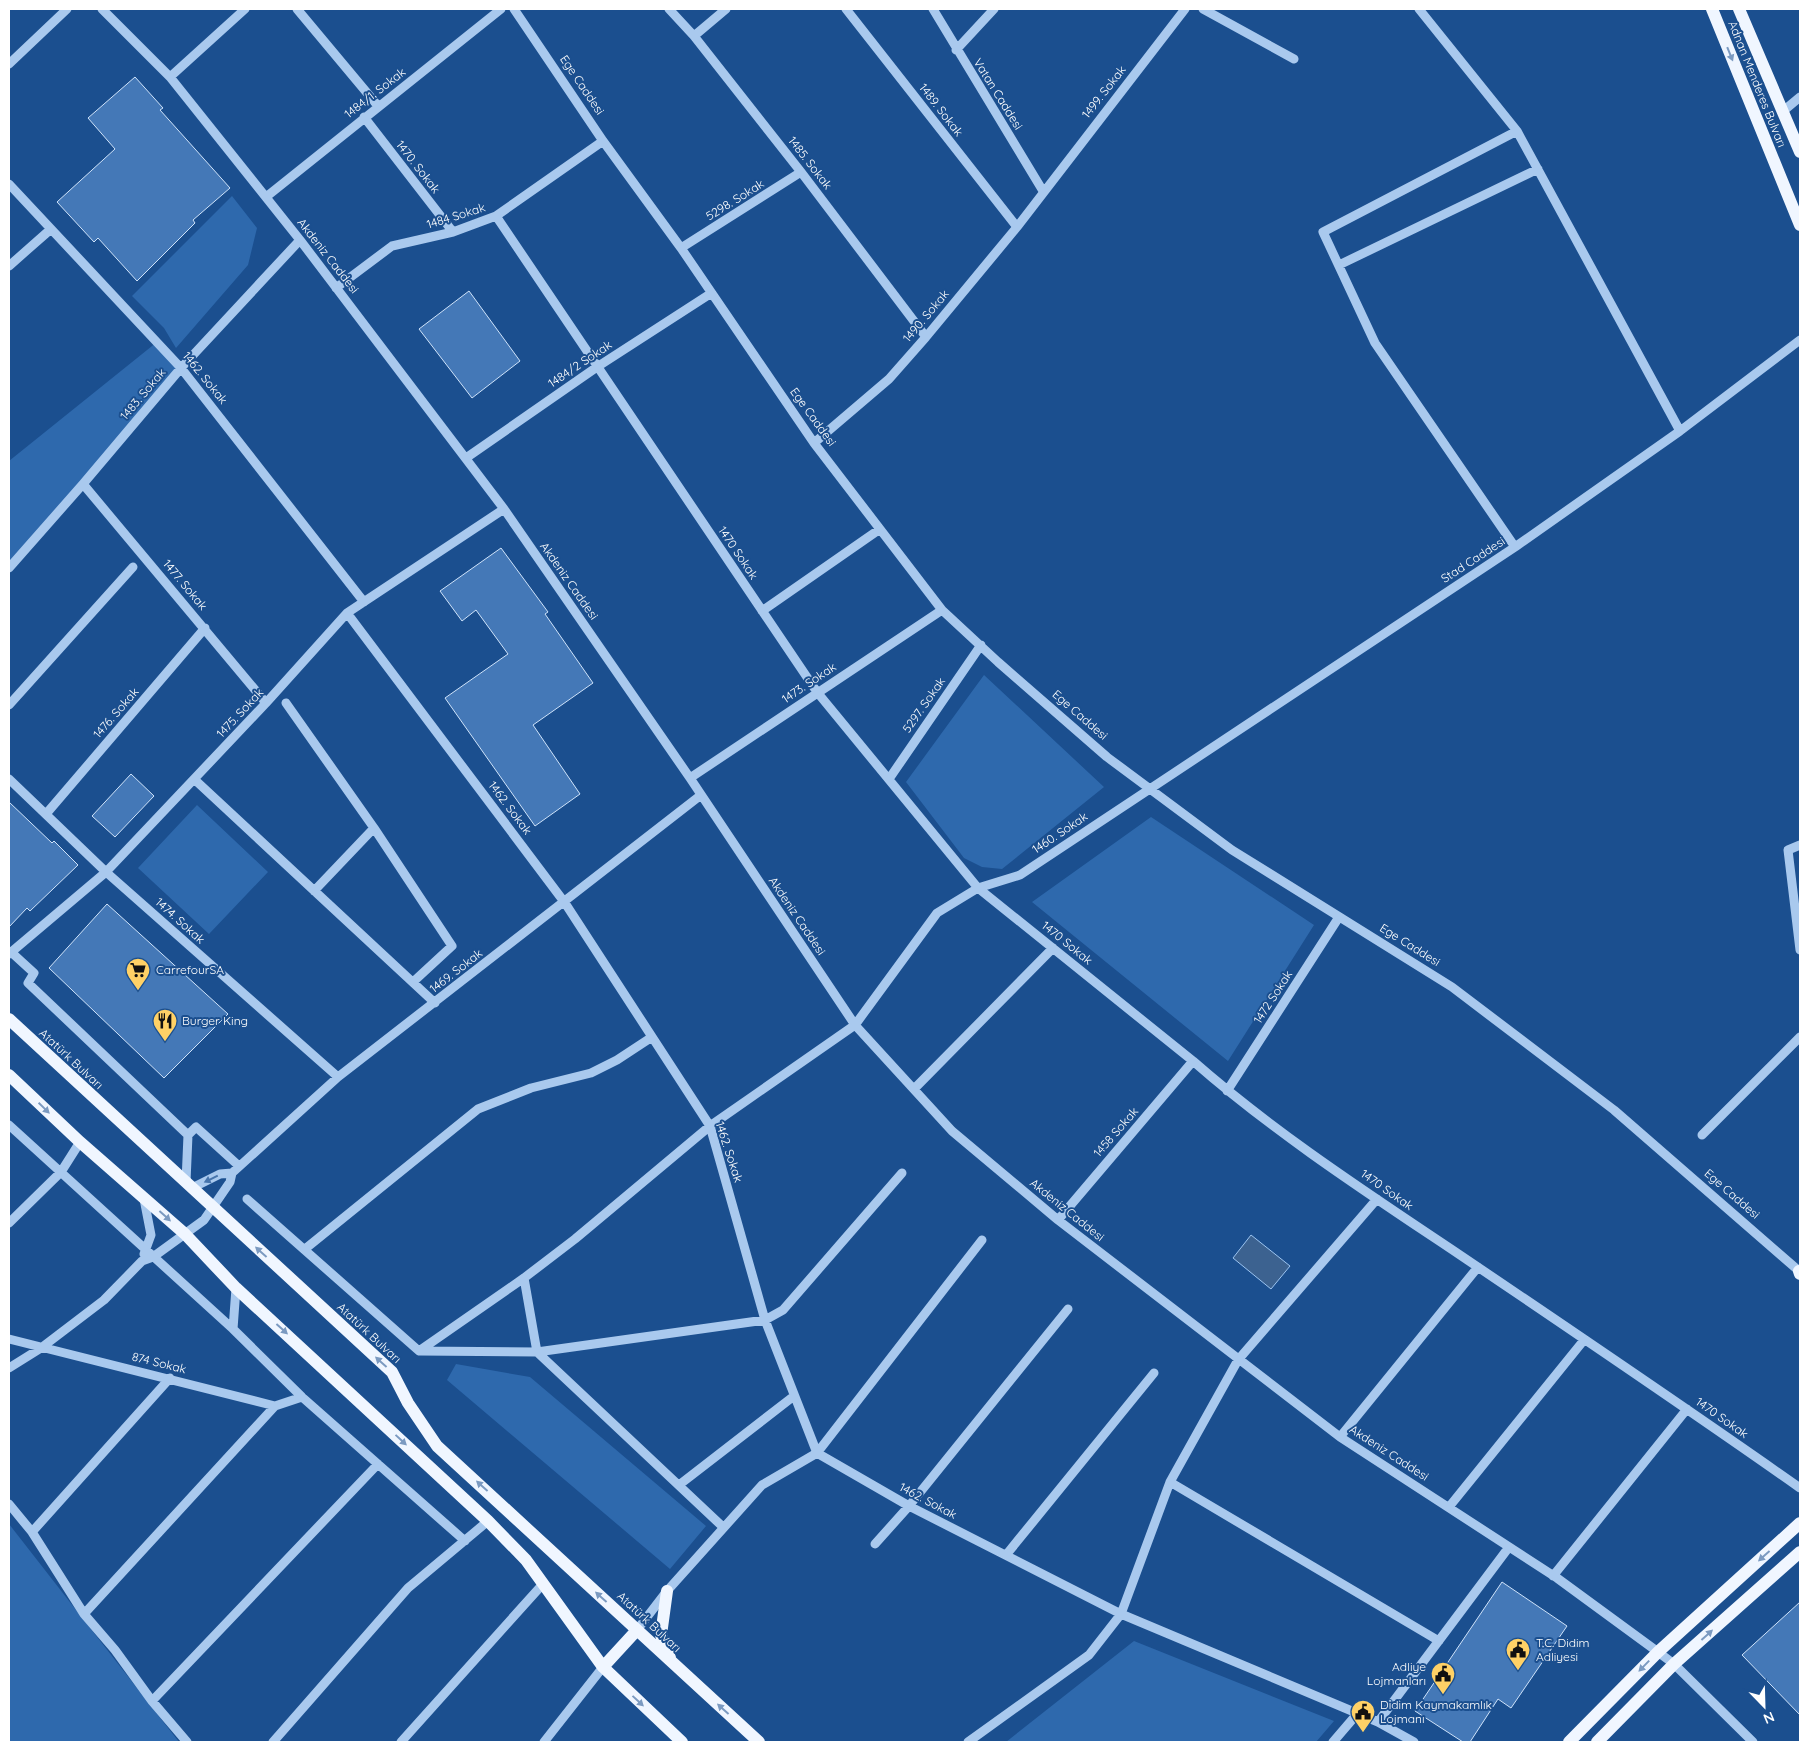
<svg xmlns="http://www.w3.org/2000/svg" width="1809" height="1751" viewBox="0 0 1809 1751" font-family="Quicksand,sans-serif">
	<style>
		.green { fill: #2e69ad }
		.water { fill: #3c6290; stroke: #9cc4f0 }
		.building { fill: #4478b7; stroke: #cfe3fa }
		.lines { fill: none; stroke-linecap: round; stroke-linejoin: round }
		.minor { stroke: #a9c9ee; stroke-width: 9 }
		.major { stroke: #f0f6ff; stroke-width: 12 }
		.oneway { fill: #7b9ac1 }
		.oneway2 { fill: #4674ac }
		.labels { text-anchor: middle; stroke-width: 4; stroke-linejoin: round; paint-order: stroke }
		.street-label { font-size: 12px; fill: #fff; stroke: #1b4f8f }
		.poi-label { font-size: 12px; fill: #fff; stroke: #1b4f8f; text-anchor: start }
	</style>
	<rect width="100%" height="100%" fill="#1b4f8f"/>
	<path class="green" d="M232,196L257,228L248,265L176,348L164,328L132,296Z
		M157,342L181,368L9,568V461Z
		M984,675L1104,787L1002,869L982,867L964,858L906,782Z
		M197,805L268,872L209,934L138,868Z
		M1151,817L1314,925L1228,1061L1032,902Z
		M456,1364L530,1377L706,1526L670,1569L447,1380Z
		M9,1524L179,1742H9Z
		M1134,1641L1334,1721L1316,1742H1006Z"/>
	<path class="water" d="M1251,1235L1290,1266L1271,1289L1233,1258Z"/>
	<path class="building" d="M135,77L163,108L160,110L230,188L193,220L195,223L137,281L98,238L94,242L57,202L115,149L88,118Z
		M469,291L520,361L472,398L419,329Z
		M501,548L548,612L545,614L593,683L533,725L580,794L535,826L445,698L508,654L476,610L462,621L440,591Z
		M131,774L154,796L115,837L92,816Z
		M9,802L52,843L54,841L78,865L30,911L27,908L9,927Z
		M107,904L228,1014L164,1078L49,968Z
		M1502,1582L1567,1626L1511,1708L1498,1699L1470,1742H1463L1415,1711Z
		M1800,1602V1715L1742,1655Z"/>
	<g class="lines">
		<path class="minor" d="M102,9L170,77L300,240L504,509L690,778L855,1025L952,1131L1058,1220L1340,1437L1557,1578L1658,1652L1674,1664L1753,1742
			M297,9L378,106
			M514,9L603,141L681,248L814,443L942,610L998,662L1107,757L1232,850L1452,987L1614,1110L1799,1271L1800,1269
			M669,9L694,36L801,172L926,337
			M846,9L1017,227
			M933,9L1043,191
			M1203,9L1294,59
			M1419,9L1517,131L1680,431
			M694,36L726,9
			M956,50L994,9
			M9,64L67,9
			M170,77L245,9
			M1782,112L1800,97
			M364,117L453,232
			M9,184L181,368L364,602
			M266,197L501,9
			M681,248L801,172
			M1339,265L1538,169
			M9,266L51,229
			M336,288L392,246L453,232L496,216L603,141
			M814,443L889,379L926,337L1017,227L1185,9
			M466,458L597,367L710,294
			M83,484L266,703
			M1515,547L1375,343L1323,232L1517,131
			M9,568L83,484L181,368L300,240
			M762,611L880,529
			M347,613L565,903L710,1126L765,1320L817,1453L909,1506L1121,1614L1378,1722L1414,1742
			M286,703L374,828L452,946L413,982
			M9,705L133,567
			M690,778L942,610
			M9,779L106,872L338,1077
			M194,779L435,1003
			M889,779L981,645
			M46,814L205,628
			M1800,845L1788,850L1800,950
			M978,888L1193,1061C1275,1133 1369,1194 1460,1255C1574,1332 1688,1409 1800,1488
			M978,888L1020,875L1515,547L1680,431L1800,340
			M314,891L374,828
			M11,952L34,973L28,983L188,1135L186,1182
			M9,954L106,872L266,703L347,613L504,509
			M914,1089L1053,948
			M1227,1091L1339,917
			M9,1125L233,1329
			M188,1135L196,1127L239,1166
			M1702,1135L1800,1037
			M192,1188L220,1174L232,1173L338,1077L701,795
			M144,1199L151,1235L144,1254
			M247,1199L419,1351L537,1352L765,1320L783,1310L902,1173
			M1058,1220L1193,1061
			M9,1223L61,1172L80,1142
			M305,1249L478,1109L531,1088L591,1073L617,1060L652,1037
			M524,1278L537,1352L723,1527
			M236,1288L233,1329L302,1397L465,1541
			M9,1339L275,1406L302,1397
			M419,1351L524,1278L575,1239L710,1126L855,1025L937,913L978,888L817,692L496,216
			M9,1368L41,1348L104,1300L142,1261L153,1257L204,1220L230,1182L232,1173
			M1340,1437L1478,1267
			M1170,1482L1439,1641
			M679,1485L794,1396
			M9,1504L32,1532L84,1614L115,1650L152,1701L187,1742
			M1449,1507L1584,1340
			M32,1532L170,1378
			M875,1544L909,1506L1068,1309
			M1006,1555L1154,1373
			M1553,1576L1687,1409
			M84,1614L275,1406
			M637,1630L667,1591L762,1485L817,1453L982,1240
			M152,1701L378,1464
			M1378,1722L1509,1547
			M273,1742L408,1588L488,1521
			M401,1742L542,1585
			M544,1742L603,1667
			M968,1742L1089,1655L1121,1614L1170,1482L1238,1360L1377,1199
			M1333,1742L1357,1714"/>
		<path class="major" d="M1712,9L1800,225
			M1739,9L1800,152
			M9,1019L392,1372L408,1403L437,1446L759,1742
			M9,1075L80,1142L185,1234L236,1288L488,1521L526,1560L603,1667L682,1742
			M1799,1271L1800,1274
			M667,1591L661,1635L670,1658
			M603,1667L637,1630
			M1569,1742L1658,1652L1800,1523
			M1597,1742L1674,1664L1800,1552"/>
	</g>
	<defs><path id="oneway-solid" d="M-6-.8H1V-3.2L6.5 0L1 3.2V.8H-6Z" transform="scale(1.25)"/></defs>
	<g class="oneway">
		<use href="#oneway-solid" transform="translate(1730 54) rotate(68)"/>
		<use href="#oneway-solid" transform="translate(44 1108) rotate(44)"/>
		<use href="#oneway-solid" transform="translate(165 1216) rotate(42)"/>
		<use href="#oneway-solid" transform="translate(261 1252) rotate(-138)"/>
		<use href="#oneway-solid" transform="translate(282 1329) rotate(42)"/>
		<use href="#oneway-solid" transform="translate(381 1362) rotate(-138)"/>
		<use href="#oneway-solid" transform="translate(401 1440) rotate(43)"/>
		<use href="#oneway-solid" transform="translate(482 1486) rotate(-138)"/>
		<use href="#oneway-solid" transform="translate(1764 1556) rotate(138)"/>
		<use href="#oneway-solid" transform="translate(601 1597) rotate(-138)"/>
		<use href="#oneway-solid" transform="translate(1707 1635) rotate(-42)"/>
		<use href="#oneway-solid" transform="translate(1644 1666) rotate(134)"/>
		<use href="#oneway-solid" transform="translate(638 1701) rotate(43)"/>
		<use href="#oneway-solid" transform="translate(723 1709) rotate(-138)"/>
	</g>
	<use class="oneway2" href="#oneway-solid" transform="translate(211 1179) rotate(154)"/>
	<defs>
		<symbol id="supermarket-pin" viewBox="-11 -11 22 30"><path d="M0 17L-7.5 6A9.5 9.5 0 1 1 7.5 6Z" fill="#ffd166" stroke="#1b4f8f"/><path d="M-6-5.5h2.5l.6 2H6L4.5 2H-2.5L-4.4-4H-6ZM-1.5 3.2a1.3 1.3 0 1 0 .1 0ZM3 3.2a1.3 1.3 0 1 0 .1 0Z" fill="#111"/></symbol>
		<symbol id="restaurant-pin" viewBox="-11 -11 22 30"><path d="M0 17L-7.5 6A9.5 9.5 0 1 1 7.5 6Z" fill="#ffd166" stroke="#1b4f8f"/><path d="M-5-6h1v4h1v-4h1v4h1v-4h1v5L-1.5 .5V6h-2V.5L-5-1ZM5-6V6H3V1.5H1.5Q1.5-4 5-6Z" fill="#111"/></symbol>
		<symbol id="civic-pin" viewBox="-11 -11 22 30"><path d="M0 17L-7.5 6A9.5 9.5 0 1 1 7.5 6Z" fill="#ffd166" stroke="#1b4f8f"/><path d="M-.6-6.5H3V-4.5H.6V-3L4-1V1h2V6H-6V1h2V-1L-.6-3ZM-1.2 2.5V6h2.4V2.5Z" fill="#111"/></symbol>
	</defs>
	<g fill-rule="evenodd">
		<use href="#supermarket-pin" x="124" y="956" width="28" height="38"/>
		<use href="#restaurant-pin" x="151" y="1007" width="28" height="38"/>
		<use href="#civic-pin" x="1504" y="1636" width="28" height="38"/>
		<use href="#civic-pin" x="1429" y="1660" width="28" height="38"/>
		<use href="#civic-pin" x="1349" y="1698" width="28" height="38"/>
	</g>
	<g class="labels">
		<g class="street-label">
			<text transform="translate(1757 84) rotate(68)" y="4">Adnan Menderes Bulvarı</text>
			<text transform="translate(582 85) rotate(56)" y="4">Ege Caddesi</text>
			<text transform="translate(1104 92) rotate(-52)" y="4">1499. Sokak</text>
			<text transform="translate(375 93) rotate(-38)" y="4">1484/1. Sokak</text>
			<text transform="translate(998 94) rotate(58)" y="4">Vatan Caddesi</text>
			<text transform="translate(941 110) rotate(52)" y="4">1489. Sokak</text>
			<text transform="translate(810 163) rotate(52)" y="4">1485. Sokak</text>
			<text transform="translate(418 167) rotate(52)" y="4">1470. Sokak</text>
			<text transform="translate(735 200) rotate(-32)" y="4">5298. Sokak</text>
			<text transform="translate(456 216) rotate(-17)" y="4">1484 Sokak</text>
			<text transform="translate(328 256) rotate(52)" y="4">Akdeniz Caddesi</text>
			<text transform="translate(926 316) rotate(-50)" y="4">1490. Sokak</text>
			<text transform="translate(580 364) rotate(-34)" y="4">1484/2 Sokak</text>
			<text transform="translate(205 378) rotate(51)" y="4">1462. Sokak</text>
			<text transform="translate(143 394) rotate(-50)" y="4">1483. Sokak</text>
			<text transform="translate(813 417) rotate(54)" y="4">Ege Caddesi</text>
			<text transform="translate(738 553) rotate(56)" y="4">1470 Sokak</text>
			<text transform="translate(1473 560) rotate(-33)" y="4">Stad Caddesi</text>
			<text transform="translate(569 581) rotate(55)" y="4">Akdeniz Caddesi</text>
			<text transform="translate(185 585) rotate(50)" y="4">1477. Sokak</text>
			<text transform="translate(809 683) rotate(-34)" y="4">1473. Sokak</text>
			<text transform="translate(924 705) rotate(-55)" y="4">5297. Sokak</text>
			<text transform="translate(116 713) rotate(-49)" y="4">1476. Sokak</text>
			<text transform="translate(240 713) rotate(-47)" y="4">1475. Sokak</text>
			<text transform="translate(1080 715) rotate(41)" y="4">Ege Caddesi</text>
			<text transform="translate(510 808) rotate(53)" y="4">1462. Sokak</text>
			<text transform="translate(1060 833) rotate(-34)" y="4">1460. Sokak</text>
			<text transform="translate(797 916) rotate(56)" y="4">Akdeniz Caddesi</text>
			<text transform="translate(180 921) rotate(42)" y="4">1474. Sokak</text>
			<text transform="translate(1067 943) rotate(39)" y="4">1470 Sokak</text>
			<text transform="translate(1410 945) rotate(32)" y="4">Ege Caddesi</text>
			<text transform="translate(456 971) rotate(-38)" y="4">1469. Sokak</text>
			<text transform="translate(1273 997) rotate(-57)" y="4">1472 Sokak</text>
			<text transform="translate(71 1059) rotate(43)" y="4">Atatürk Bulvarı</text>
			<text transform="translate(1116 1132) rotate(-49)" y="4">1458 Sokak</text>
			<text transform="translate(729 1152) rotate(72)" y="4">1462. Sokak</text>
			<text transform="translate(1387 1190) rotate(35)" y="4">1470 Sokak</text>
			<text transform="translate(1732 1194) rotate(41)" y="4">Ege Caddesi</text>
			<text transform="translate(1067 1210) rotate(39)" y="4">Akdeniz Caddesi</text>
			<text transform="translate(369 1333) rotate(43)" y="4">Atatürk Bulvarı</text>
			<text transform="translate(159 1363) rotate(14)" y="4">874 Sokak</text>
			<text transform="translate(1722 1418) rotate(35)" y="4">1470 Sokak</text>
			<text transform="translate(1389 1453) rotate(33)" y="4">Akdeniz Caddesi</text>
			<text transform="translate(928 1501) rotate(28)" y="4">1462. Sokak</text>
			<text transform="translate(649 1622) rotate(43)" y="4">Atatürk Bulvarı</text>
		</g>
		<g class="poi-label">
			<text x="156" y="974">CarrefourSA</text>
			<text x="182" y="1025">Burger King</text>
			<text x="1536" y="1647">T.C. Didim<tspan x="1536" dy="14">Adliyesi</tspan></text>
			<text x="1426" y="1671" text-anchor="end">Adliye<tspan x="1426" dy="14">Lojmanları</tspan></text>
			<text x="1380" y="1709">Didim Kaymakamlık<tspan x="1380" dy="14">Lojmanı</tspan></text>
		</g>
	</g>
	<rect width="1809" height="1751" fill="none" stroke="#ffffff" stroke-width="20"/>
	<g transform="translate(1764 1706) rotate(157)" stroke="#1b4f8f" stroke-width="4" paint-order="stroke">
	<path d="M0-4L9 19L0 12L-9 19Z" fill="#ffffff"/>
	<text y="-8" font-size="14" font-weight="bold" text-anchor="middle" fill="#ffffff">N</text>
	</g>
</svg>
